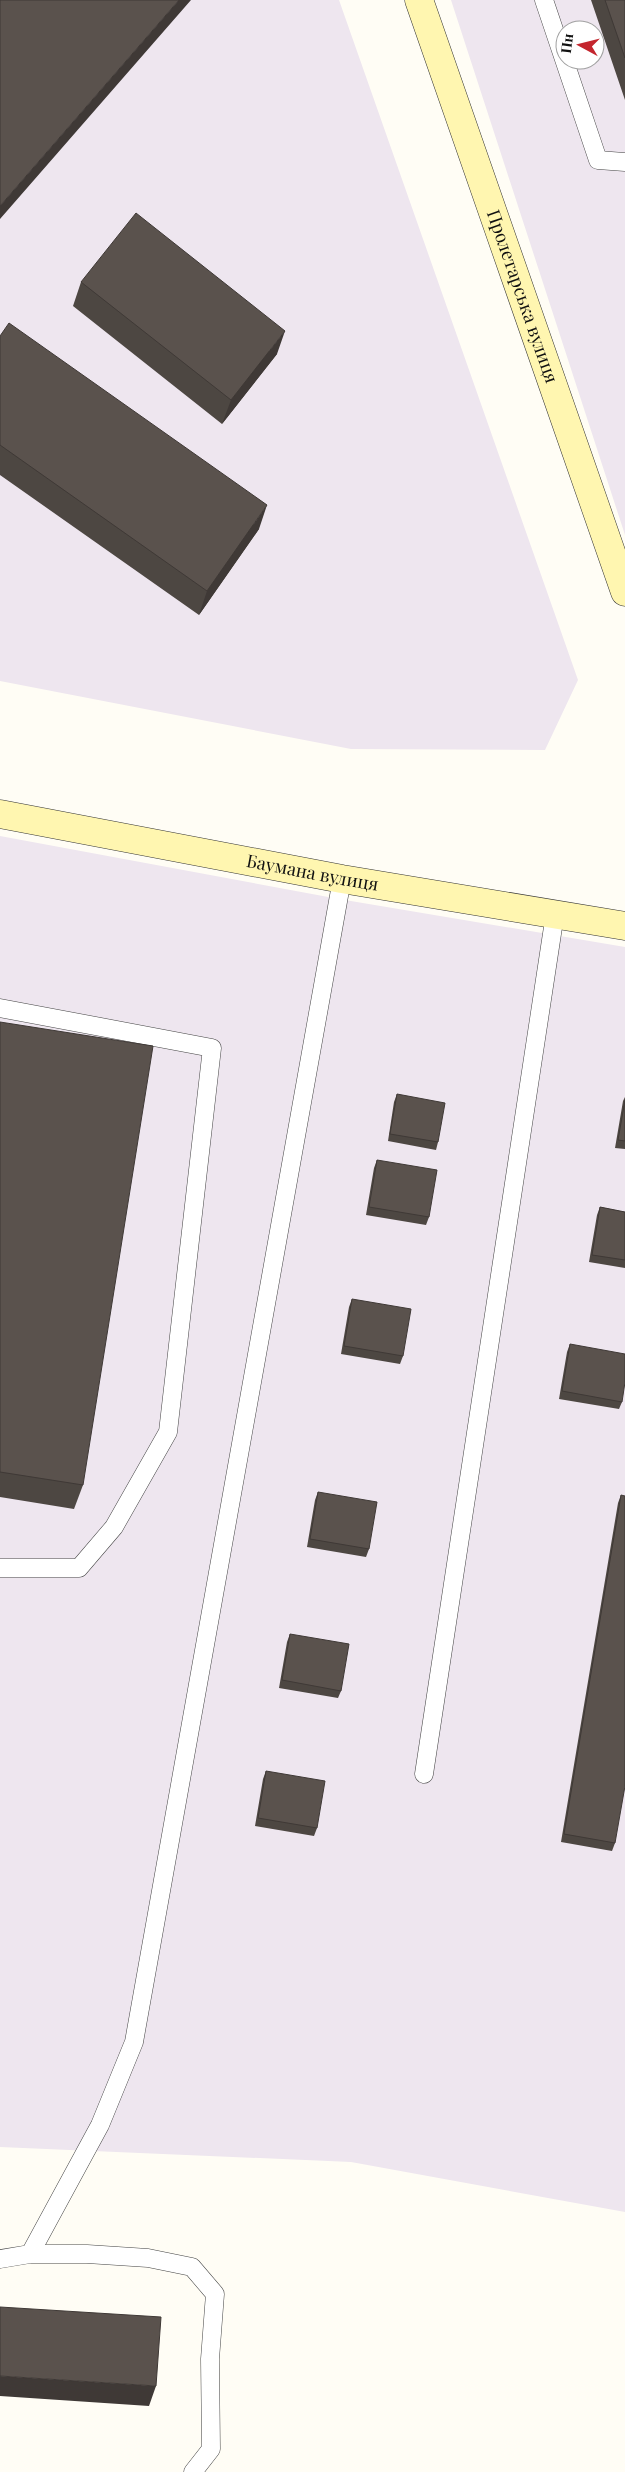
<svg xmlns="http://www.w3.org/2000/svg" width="625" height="2472" viewBox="0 0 625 2472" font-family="'Playfair Display',serif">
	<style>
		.industrial { fill: #eee6ef; fill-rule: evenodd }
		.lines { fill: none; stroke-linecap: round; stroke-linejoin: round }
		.lane-casing { stroke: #444; stroke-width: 19 }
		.secondary-casing { stroke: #333; stroke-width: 29 }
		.lane { stroke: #fff; stroke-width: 18 }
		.secondary { stroke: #fff6b0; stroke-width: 28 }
		.wall { fill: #4d4742 }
		.shaded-wall { fill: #3f3936 }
		.building { fill: #5a524d; stroke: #3f3936 }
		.labels { text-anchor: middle; stroke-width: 5; stroke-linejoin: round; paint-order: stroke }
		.street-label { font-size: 18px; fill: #111; stroke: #fff }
	</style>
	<rect width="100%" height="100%" fill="#fffdf5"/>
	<path class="industrial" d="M0,0H339L578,680L545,750L351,749L0,681Z
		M451,0H625V535ZM565,30H595V60H565Z
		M0,836L339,899L625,947V2212L351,2162L0,2147Z"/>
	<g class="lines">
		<defs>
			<path id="lane" d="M544,0L598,160L625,162
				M0,1008L212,1048L168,1432L114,1527L79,1568H0
				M424,1774L555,914
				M30,2254H87L148,2258L192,2267L215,2294L210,2359L211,2449L193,2472
				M0,2259L30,2254L100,2125L134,2042L342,879"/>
			<g id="secondary">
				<path id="s1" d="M419,0L625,592"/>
				<path id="s2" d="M0,814L342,879L625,926"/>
			</g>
		</defs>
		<use href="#lane" class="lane-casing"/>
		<use href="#secondary" class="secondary-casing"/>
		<use href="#lane" class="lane"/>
		<use href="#secondary" class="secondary"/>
	</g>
	<path class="wall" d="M591,0H625V100Z
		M81,282L277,354L222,424L73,306Z
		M0,336L259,529L199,615L0,475Z
		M0,1022L83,1485L74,1509L0,1497Z
		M397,1094L438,1142L436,1150L388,1141L394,1102Z
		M625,1097V1149L615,1148L623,1101Z
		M377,1160L429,1217L426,1225L366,1215L374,1168Z
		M600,1207L625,1212V1268L589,1262L597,1215Z
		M352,1299L403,1356L400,1364L341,1354L349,1307Z
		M570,1344L622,1402L619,1409L559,1399L567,1352Z
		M318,1492L369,1549L366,1557L307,1547L315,1500Z
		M621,1495L615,1843L612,1851L561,1842L618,1503Z
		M290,1634L341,1691L338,1698L279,1688L287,1642Z
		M266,1771L317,1828L314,1836L255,1826L263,1779Z"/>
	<path class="shaded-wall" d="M179,0H191L0,219V206Z
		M285,331L277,354L222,424L231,400Z
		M267,505L259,529L199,615L207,591Z
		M0,2376L156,2386L149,2406L0,2396Z"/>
	<path class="building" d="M0,0H179L0,206Z
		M605,0H625V58Z
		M136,213L285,331L231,400L81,282Z
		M9,323L267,505L207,591L0,445V336Z
		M0,1022L153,1046L83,1485L0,1472Z
		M397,1094L445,1103L438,1142L390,1134Z
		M625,1100V1141L618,1140Z
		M377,1160L437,1170L429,1217L369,1207Z
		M600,1207L625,1212V1260L592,1255Z
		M352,1299L411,1309L403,1356L344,1346Z
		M570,1344L625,1354V1382L622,1402L562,1391Z
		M318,1492L377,1502L369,1549L310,1539Z
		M621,1495L625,1496V1786L615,1843L564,1834Z
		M290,1634L349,1644L341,1691L282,1680Z
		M266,1771L325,1781L317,1828L258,1818Z
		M0,2307L161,2317L156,2386L0,2376Z"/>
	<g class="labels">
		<g class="street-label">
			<text dy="6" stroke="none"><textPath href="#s1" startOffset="314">Пролетарська вулиця</textPath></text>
			<text dy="6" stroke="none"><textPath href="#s2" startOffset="318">Баумана вулиця</textPath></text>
		</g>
	</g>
	<g transform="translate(580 45) rotate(277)"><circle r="24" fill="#ffffff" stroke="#a0a0a0"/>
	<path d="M0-4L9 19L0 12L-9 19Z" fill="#c4262e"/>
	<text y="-8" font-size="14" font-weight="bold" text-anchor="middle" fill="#111111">Пн</text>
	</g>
</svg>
